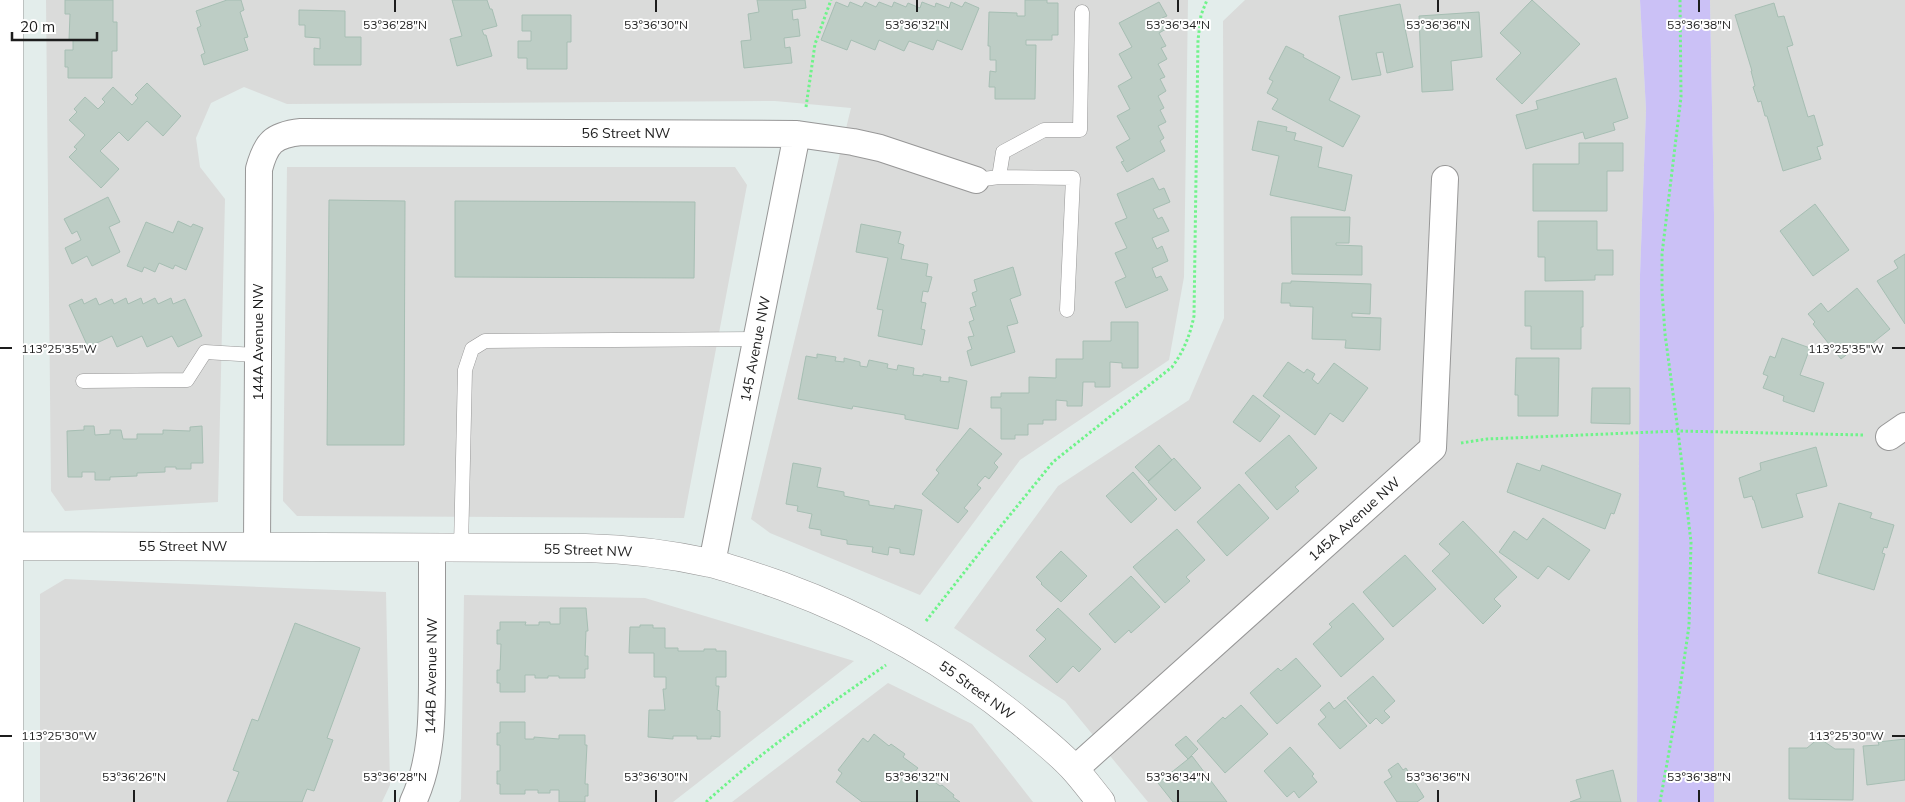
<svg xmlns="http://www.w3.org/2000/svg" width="1905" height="802" viewBox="0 0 1905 802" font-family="Mulish,sans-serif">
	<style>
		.residential { fill: #dadbda }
		.park { fill: #cbc1f6 }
		.building { fill: #bdcdc5; stroke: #a6beb3 }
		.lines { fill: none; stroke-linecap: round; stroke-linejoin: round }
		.service-casing { stroke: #979797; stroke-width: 15 }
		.minor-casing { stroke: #979797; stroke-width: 28 }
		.tertiary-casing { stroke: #979797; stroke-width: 29 }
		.path { stroke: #6ff38a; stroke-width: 3; stroke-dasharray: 2.5 2.5; stroke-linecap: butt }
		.service { stroke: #fff; stroke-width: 14 }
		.minor { stroke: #fff; stroke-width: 26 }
		.tertiary { stroke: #fff; stroke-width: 28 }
		.ticks { fill: none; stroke: #1d1d1d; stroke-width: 2 }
		.labels { text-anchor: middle; stroke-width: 4; stroke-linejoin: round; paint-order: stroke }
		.street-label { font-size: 14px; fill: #1d1d1d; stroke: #fff }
		.ticks-label { font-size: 12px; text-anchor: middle; fill: #1d1d1d; stroke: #fff; stroke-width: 4; stroke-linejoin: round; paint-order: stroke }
	</style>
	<rect width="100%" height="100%" fill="#e3edeb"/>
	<path class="residential" d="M46,0H1188L1184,277L1169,360L1020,460L920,595L770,533L751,519L851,108L775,101L287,104L244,87L211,103L196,138L200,167L225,199L218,502L65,511L51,491Z
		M1245,0H1640L1646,110L1640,275L1637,802H1148L1065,701L954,628L1058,486L1189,400L1224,318L1223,21Z
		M1710,0H1905V802H1714V215Z
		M287,167H735L747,185L684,518L297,516L283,501Z
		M65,579L386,592L390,785L382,802H40V594Z
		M464,595L645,598L854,661L673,802H459L461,799Z
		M888,683L972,724L1033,802H732Z"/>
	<path class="park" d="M1640,0H1710L1714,215V802H1637L1640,275L1646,110Z"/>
	<path class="building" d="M65,0H113V22H117V51H112V78H68V67H65V50H73V40H69L70,14H65Z
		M227,0H241L244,10L240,12L248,37L244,38L248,50L204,65L201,55L205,53L197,28L201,26L196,11Z
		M452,0H487L490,9H492L497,26L482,30L484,35H486L492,56L457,66L450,39L462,36Z
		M757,0H805L806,8L792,10L793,20L798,19L800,36L784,38L785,48L790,47L792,63L744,68L741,41L751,40L748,14L759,12Z
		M1025,0H1047V3H1058V35H1052V40H1026V45H1036L1035,99H995V87H989L990,71L996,72V60H990V46H988L989,12L1017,13V16H1025Z
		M1532,0L1580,44L1522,104L1496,79L1521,53L1500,33Z
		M836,2L848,7L850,2L862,7L865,2L876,7L879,2L892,7L894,2L906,7L908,3L920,8L922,2L935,7L936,3L949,8L951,2L962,7L965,2L979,8L962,50L937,40L933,50L909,41L904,51L879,40L875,50L851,40L847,50L821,40Z
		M1159,2L1167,16L1162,18L1168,28L1159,33L1166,46L1161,48L1167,59L1158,64L1165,77L1160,79L1166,91L1158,96L1164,108L1160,110L1166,122L1158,126L1164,138L1160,141L1165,151L1127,172L1121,162L1124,161L1116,147L1130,139L1117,116L1130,109L1118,86L1132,78L1119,54L1132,47L1119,23Z
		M1774,3L1778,17L1784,16L1793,45L1787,47L1808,117L1814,115L1823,145L1817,147L1821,159L1783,171L1767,116H1765L1761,101L1758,102L1753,87L1755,86L1751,71H1752L1735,15Z
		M1400,4L1413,67L1387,73L1383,52L1376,53L1381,75L1352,80L1339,16Z
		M299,10L345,11V37H361V65H314V48L320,49V38L305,37V25H299Z
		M1479,12L1482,57L1451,61L1453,90L1422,92L1419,16Z
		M522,15H571V42H567V69H527V58H518V41H531V31H522Z
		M1286,46L1304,55L1303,57L1340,77L1329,100L1360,116L1343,147L1272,109L1278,99L1267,93L1273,81L1269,79Z
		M1616,78L1628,118L1613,123L1615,130L1585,139L1583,132L1526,149L1516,115L1538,109L1536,101Z
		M147,83L181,116L163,136L147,121L128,141L119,132L100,151L119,169L101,188L69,157L77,149L74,147L85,135L69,120L77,112L74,109L85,97L98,109L105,102L102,99L113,87L132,105L138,98L135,95Z
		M1258,121L1287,127L1286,131L1296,133L1294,140L1322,147L1318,167L1352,175L1345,211L1270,195L1279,156L1252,150Z
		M1579,143H1623V171H1607V211H1533V164H1579Z
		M1153,178L1159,190L1164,188L1170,202L1153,209L1158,219L1162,217L1169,231L1152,238L1157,249L1162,246L1168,261L1152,268L1156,278L1161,276L1168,290L1126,308L1115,282L1126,277L1115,253L1127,248L1115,223L1127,218L1117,194Z
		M108,197L120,222L109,227L120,252L92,266L87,256L72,264L65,248L81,240L77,231L72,234L64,219Z
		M329,200L405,201L404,445H327Z
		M455,201L695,202L694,278L455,277Z
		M1815,204L1849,250L1813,276L1780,231Z
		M1291,217H1350L1349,243H1336V245L1362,246V275L1292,274Z
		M178,221L191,227L193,224L203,228L186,270L175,265L173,269L159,263L155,272L144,267L142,272L127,266L146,222L173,233Z
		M1538,221H1597V250H1613V275H1595V280L1545,281V257H1538Z
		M861,224L901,232L898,243L904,245L901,259L928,264L926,276L932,277L928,292L923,291L921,302L926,303L921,329L925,330L922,345L878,336L883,310L877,309L888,258L856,252Z
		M1905,254V324L1877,281L1898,268L1894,261Z
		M1013,267L1021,295L1010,299L1018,323L1007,326L1015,352L971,366L967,351L972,349L968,337L974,336L969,322L974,320L970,308L976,306L972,293L977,291L974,280Z
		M1291,281L1371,284L1370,314L1352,313V317L1381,318L1380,350L1345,348L1346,340L1312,339L1313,307L1290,306V303H1281L1282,283H1291Z
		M1857,288L1890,329L1865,349L1861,343L1841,359L1813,324L1815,322L1808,314L1821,303L1828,312Z
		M1525,291H1583V327H1581V349H1531V326H1525Z
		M96,298L99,305L112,299L114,304L126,298L128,304L141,298L143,304L155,298L158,304L171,298L173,304L185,299L202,336L178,347L172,336L147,347L142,336L117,347L112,336L88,347L69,305L82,299L84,304Z
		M1111,322H1138V368H1122V363L1110,362V387H1095V382H1083L1082,406H1067V401L1056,400V420H1043V424H1028V435H1015V439H1001V408H991V397H1001V393H1029V377L1056,378V359H1083V341H1111Z
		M1782,338L1810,348L1800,375L1824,383L1814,412L1783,401L1784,396L1763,388L1768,376L1763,374L1770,356L1775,358Z
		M817,354L836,357L835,361L844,362V358L860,362V366L867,367L869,360L888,364L887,368L897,370L898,365L914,368L913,375L923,376V374L941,377L940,381L949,382V377L967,381L958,429L905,419V415L853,406L852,409L798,399L806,356L817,358Z
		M1516,358H1559L1558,416H1518V395H1515Z
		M1288,362L1304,373L1307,369L1315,374L1312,379L1318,384L1334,363L1368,388L1343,422L1330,413L1315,435L1263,396Z
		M1592,388H1630V424L1591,423Z
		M1253,395L1280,416L1260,442L1233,422Z
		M84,426H94L95,435L110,434V430H121L123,439H137V434H163V430L190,431V427L202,426L203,463H191V469H176V467H165V472L137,473V476L110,477V480H95V472H82V477H68L67,431L84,430Z
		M970,428L1002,454L994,463L998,467L989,479L985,476L977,485L981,488L964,508L968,511L958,523L922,494L939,473L936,470Z
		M1289,435L1317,468L1295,487L1299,491L1277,510L1245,473Z
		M1159,445L1172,460L1148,481L1135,467Z
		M1816,447L1827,486L1796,494L1803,517L1762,528L1754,500H1753L1752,496L1744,498L1739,478L1761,470L1760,463Z
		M1174,458L1201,488L1175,511L1148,482Z
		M793,463L821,468L817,487L844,492V496L869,501V505L894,509L895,505L922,510L914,555L900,553V549L889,547L888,555L872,552L873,547L847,544V540L821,535V530L809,528L812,514L797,511L798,506L786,504Z
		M1517,463L1540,471L1542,465L1621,494L1614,514L1611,513L1605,529L1507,492Z
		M1133,472L1157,499L1131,523L1106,496Z
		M1239,484L1269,518L1227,556L1197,522Z
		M1839,503L1872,513L1870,518L1894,525L1887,548L1884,547L1882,553L1885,554L1874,590L1818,573Z
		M1543,518L1590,550L1569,580L1548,566L1538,579L1499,552L1514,531L1527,540Z
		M1463,521L1517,577L1494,599L1501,606L1483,624L1432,571L1450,554L1439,544Z
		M1177,529L1205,560L1186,577L1190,581L1165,603L1133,567Z
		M1061,551L1087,576L1061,602L1041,584L1042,583L1036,577Z
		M1405,555L1436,589L1393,627L1363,592Z
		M1131,576L1160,607L1131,633L1129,630L1115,643L1089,614Z
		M1353,603L1384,639L1341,677L1313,644L1332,627L1329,624Z
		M560,608H586L588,631H586L585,656H588V669H585V678H559V676H548V678H535V675H525V692H500V683H497V670H500L501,644H497V630H500V622H526L525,625H539V622H550V624H560Z
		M1058,608L1101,649L1079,672L1073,666L1057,683L1029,656L1046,639L1036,630Z
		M295,623L360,648L327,738L333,740L314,791L307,789L302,802H227L239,772L233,770L252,719L258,721Z
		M640,625H653V628H665V648H678V651H704V649H716V651H726V677H716V686H719L717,710L720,711V737L711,736V739H697V736H673V739L648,737L649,710H665L663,689H666V677H654V653H629L630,627H640Z
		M1296,658L1321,686L1277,724L1250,693L1278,668L1281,671Z
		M1373,676L1395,701L1384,711L1390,717L1382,724L1376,718L1370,724L1347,698Z
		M1345,700L1367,726L1340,749L1318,724L1326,717L1320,710L1329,702L1334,709Z
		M1241,705L1268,734L1225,773L1197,741L1223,717L1225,719Z
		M500,722H525V739H534V737L559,739V735H585V745H587L585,784H588V796H585V802H559V790H550V793H538V790H525V794H500V784H497V771H500V745H497V733H500Z
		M874,734L889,746L891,744L905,754L903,757L918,768L913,774L921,780L925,775L940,786L942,785L954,795L953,797L960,802H862L836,782L842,773L838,770L863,738L868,742Z
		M1186,736L1198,749L1188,759L1175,745Z
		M1819,738L1835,749H1854L1853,800L1789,799V748H1807Z
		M1905,739V780L1867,785L1863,746L1879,745L1878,742Z
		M1290,747L1314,774L1312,776L1317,782L1299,798L1294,791L1287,797L1264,771Z
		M1192,756L1227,802H1173L1158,783Z
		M1398,763L1403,770L1406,768L1424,797L1417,802H1397L1384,782L1392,777L1388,770Z
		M1613,770L1621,802H1570L1581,798L1576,780Z"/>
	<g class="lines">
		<defs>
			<path id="service" d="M999,177L1003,152L1044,130H1080L1082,12
				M976,180L999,177L1073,178L1067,310
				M83,381L187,380L205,352L257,355
				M461,548L465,370L472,349L485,341L757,339"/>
			<path id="minor" d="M1889,437L1905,426
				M257,546L259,169C266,143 273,135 301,132L797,134L853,142L880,148L976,180
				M712,563L797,134
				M1075,769L1433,448L1445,179
				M413,802C434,757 432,708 432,659C432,622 432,585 432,548"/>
			<path id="tertiary" d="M9,0V802
				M0,546L586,548C628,549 669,554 710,563C734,569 759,578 782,586C869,618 949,663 1021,722C1039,737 1059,752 1075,770C1084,780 1092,791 1101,802"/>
		</defs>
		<use href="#service" class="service-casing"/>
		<use href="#minor" class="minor-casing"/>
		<use href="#tertiary" class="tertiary-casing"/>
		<path class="path" d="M806,107L815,44L831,0
			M1461,443L1487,439L1678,431L1864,435
			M926,621L988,542L1053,462L1172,367C1184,351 1190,335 1194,316L1198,40L1201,15L1207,0
			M706,802C762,751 824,708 886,665
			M1660,802L1678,702L1689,626L1691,542L1678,431L1665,334L1662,291V254L1681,97L1680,0"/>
		<use href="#service" class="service"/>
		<use href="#minor" class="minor"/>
		<use href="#tertiary" class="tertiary"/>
	</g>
	<path class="ticks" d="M395,0V12M656,0V12M917,0V12M1178,0V12M1438,0V12M1699,0V12M0,348H12M1892,348H1905M0,736H12M1892,736H1905M134,790V802M395,790V802M656,790V802M917,790V802M1178,790V802M1438,790V802M1699,790V802"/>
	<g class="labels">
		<g class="street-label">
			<text x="626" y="138">56 Street NW</text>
			<text transform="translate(258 342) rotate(-90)" y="5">144A Avenue NW</text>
			<text transform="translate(755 349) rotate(-79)" y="5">145 Avenue NW</text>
			<text transform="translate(1354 519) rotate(-42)" y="5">145A Avenue NW</text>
			<text x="183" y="551">55 Street NW</text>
			<text transform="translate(588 550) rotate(2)" y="5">55 Street NW</text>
			<text transform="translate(431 676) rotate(-89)" y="5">144B Avenue NW</text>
			<text transform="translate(977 690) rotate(36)" y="5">55 Street NW</text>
		</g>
	</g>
	<g class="ticks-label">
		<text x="395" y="29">53°36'28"N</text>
		<text x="656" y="29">53°36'30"N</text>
		<text x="917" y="29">53°36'32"N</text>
		<text x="1178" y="29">53°36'34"N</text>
		<text x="1438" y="29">53°36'36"N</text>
		<text x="1699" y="29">53°36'38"N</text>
		<text x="1846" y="353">113°25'35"W</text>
		<text x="59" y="353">113°25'35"W</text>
		<text x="1846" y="740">113°25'30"W</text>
		<text x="59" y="740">113°25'30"W</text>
		<text x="134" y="781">53°36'26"N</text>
		<text x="395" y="781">53°36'28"N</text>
		<text x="656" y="781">53°36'30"N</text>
		<text x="917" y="781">53°36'32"N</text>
		<text x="1178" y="781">53°36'34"N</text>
		<text x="1438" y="781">53°36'36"N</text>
		<text x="1699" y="781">53°36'38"N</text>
	</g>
	<path d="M12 32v8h85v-8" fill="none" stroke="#1d1d1d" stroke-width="2.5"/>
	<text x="20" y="32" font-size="15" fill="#1d1d1d" stroke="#ffffff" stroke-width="4" paint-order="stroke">20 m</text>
</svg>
